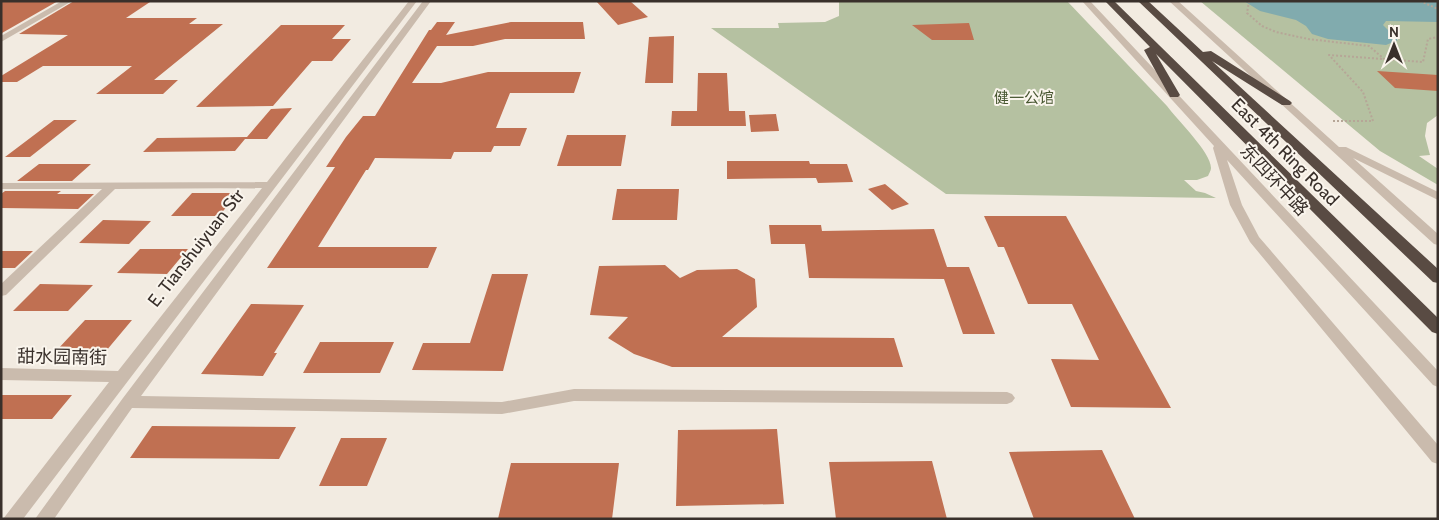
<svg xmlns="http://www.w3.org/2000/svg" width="1439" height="520" viewBox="0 0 1439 520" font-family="Cabin,'Noto Sans SC',sans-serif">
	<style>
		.green { fill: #b5c1a1 }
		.water { fill: #81abae }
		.building { fill: #c07052 }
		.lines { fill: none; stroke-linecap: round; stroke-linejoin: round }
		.path { stroke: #b6a697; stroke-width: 2; stroke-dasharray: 2 2; stroke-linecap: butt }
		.minor { fill: #cabbad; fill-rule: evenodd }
		.highway { fill: #594b43; fill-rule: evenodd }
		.labels { text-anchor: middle; stroke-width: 4; stroke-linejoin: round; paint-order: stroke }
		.far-park-label { font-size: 15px; fill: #475630; stroke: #faf5ed }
		.street-label { font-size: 18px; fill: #39302b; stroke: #faf5ed }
	</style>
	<rect width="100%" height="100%" fill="#f2ebe1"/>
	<path class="green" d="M839,1H1067L1167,106C1177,120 1211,152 1211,168C1211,171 1209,173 1208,176L1197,180H1184L1196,191L1205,193L1216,198L946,194L711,28H779L778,23L825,22L839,16Z
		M1200,1H1438V115L1427,123L1425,136L1430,155L1419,156L1438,169V185L1380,151Z"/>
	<path class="water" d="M1244,1H1438V22L1386,21L1383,25L1398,40L1386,45L1328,39L1312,34L1306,26L1296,20L1260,11Z"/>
	<path class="building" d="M1,1H58L2,33Z
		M74,1L150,2L126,18H197L189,24H223L154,80H178L163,94H96L132,66H43L17,82H1V76L68,35L19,34Z
		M596,1H630L648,17L618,25Z
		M437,22H455L446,35L511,22H583L585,39H505L473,46H437L412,83H441L488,72H581L574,93H510L496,128H527L520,146H494L491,152H454L451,159L375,158L368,170H366L318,247H437L428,268H267L335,167H326L346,137L363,116H375L429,30H431Z
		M969,23L974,40H932L912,25Z
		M281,25H345L332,39H351L332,61H312L273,106L196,107Z
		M674,36L673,83H645L649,37Z
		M1377,71L1438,75V91L1395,88Z
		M698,73H727L729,111H745L746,126H671L672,111H697Z
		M292,108L267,139H245L235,151L143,152L157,138L247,137L271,109Z
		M776,114L779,131L751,132L749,115Z
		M54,120H77L30,157H5Z
		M567,135H626L621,166H557Z
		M727,161H809L810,164H847L853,182L818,183L816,178L727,179Z
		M39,164H91L72,181H17Z
		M885,184L909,204L892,210L868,189Z
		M617,189H679L677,220H612Z
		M5,191H61L57,194H94L78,209L1,208V194Z
		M192,193H238L219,216H171Z
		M984,216H1066L1171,408L1071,407L1051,359L1099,360L1072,304H1028L1004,247H998Z
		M103,220L151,221L129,244L79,243Z
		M769,225H821L822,231L934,229L947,267H969L995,334H963L944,279L809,278L805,244H771Z
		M140,249H188L167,274L117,273Z
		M1,251H33L15,268H1Z
		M665,265L680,278L697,270L737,269L755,279L757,307L722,337L894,338L903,367H672L634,354L608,338L628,317L590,315L599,266Z
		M492,274H528L503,371L412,370L423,343H470Z
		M40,284L93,285L68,311H13Z
		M251,304L304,305L274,353H277L263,376L201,374Z
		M85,320H132L106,351L57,350Z
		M320,342H394L380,373H303Z
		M1,395H72L52,419H1Z
		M152,426L296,427L279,459L130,458Z
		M777,429L784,504L676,506L678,430Z
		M341,438H387L367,486H319Z
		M1102,450L1135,519H1034L1009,452Z
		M932,461L947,519H836L829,462Z
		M511,463H619L612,519H498Z"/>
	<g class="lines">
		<path class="path" d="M1249,1L1247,13L1262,26L1276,32L1308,39L1369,46L1384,59
			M1420,1L1438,9
			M1333,121H1373L1363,92L1329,55L1423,62L1428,39L1438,37"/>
		<path class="minor" d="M62,1H72L1,42V36Z
			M409,1H417L23,519H3L109,382L1,380V368L118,371L262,188L115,189L6,295L1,296V284L102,189H1V183L267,182Z
			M423,1H431L141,396L502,402L574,389L1007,392L1012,394L1015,398L1012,402L1007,404L574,401L502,414L132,408L54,519H35L123,398Z
			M1082,1H1090L1438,371V387L1433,385L1227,160L1242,205L1259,237L1438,445V464L1432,462L1250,242L1230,205L1213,148L1214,146Z
			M1169,1H1178L1339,147H1346L1438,192V200L1353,158L1438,234V245L1434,244L1401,214Z"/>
		<path class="highway" d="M1105,1H1114L1438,318V334L1432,332L1156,54L1180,95L1178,97H1170L1144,50L1150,47Z
			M1138,1H1148L1203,52L1211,51L1290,101L1292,103L1290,105H1282L1212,61L1438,269V283L1433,282Z"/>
	</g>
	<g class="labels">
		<g class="far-park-label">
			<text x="1024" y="103">健一公馆</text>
		</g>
		<g class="street-label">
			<text transform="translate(1285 152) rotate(45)" y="6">East 4th Ring Road</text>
			<text transform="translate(1274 180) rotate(47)" y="6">东四环中路</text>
			<text transform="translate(196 248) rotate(-52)" y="6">E. Tianshuiyuan Str</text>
			<text transform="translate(62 357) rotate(1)" y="6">甜水园南街</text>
		</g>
	</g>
	<rect width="1439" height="520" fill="none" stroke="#39302b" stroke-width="5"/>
	<g transform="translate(1394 45)" stroke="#faf5ed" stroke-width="4" paint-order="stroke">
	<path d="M0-4L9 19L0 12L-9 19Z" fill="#39302b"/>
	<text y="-8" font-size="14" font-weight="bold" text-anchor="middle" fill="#39302b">N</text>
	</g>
</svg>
